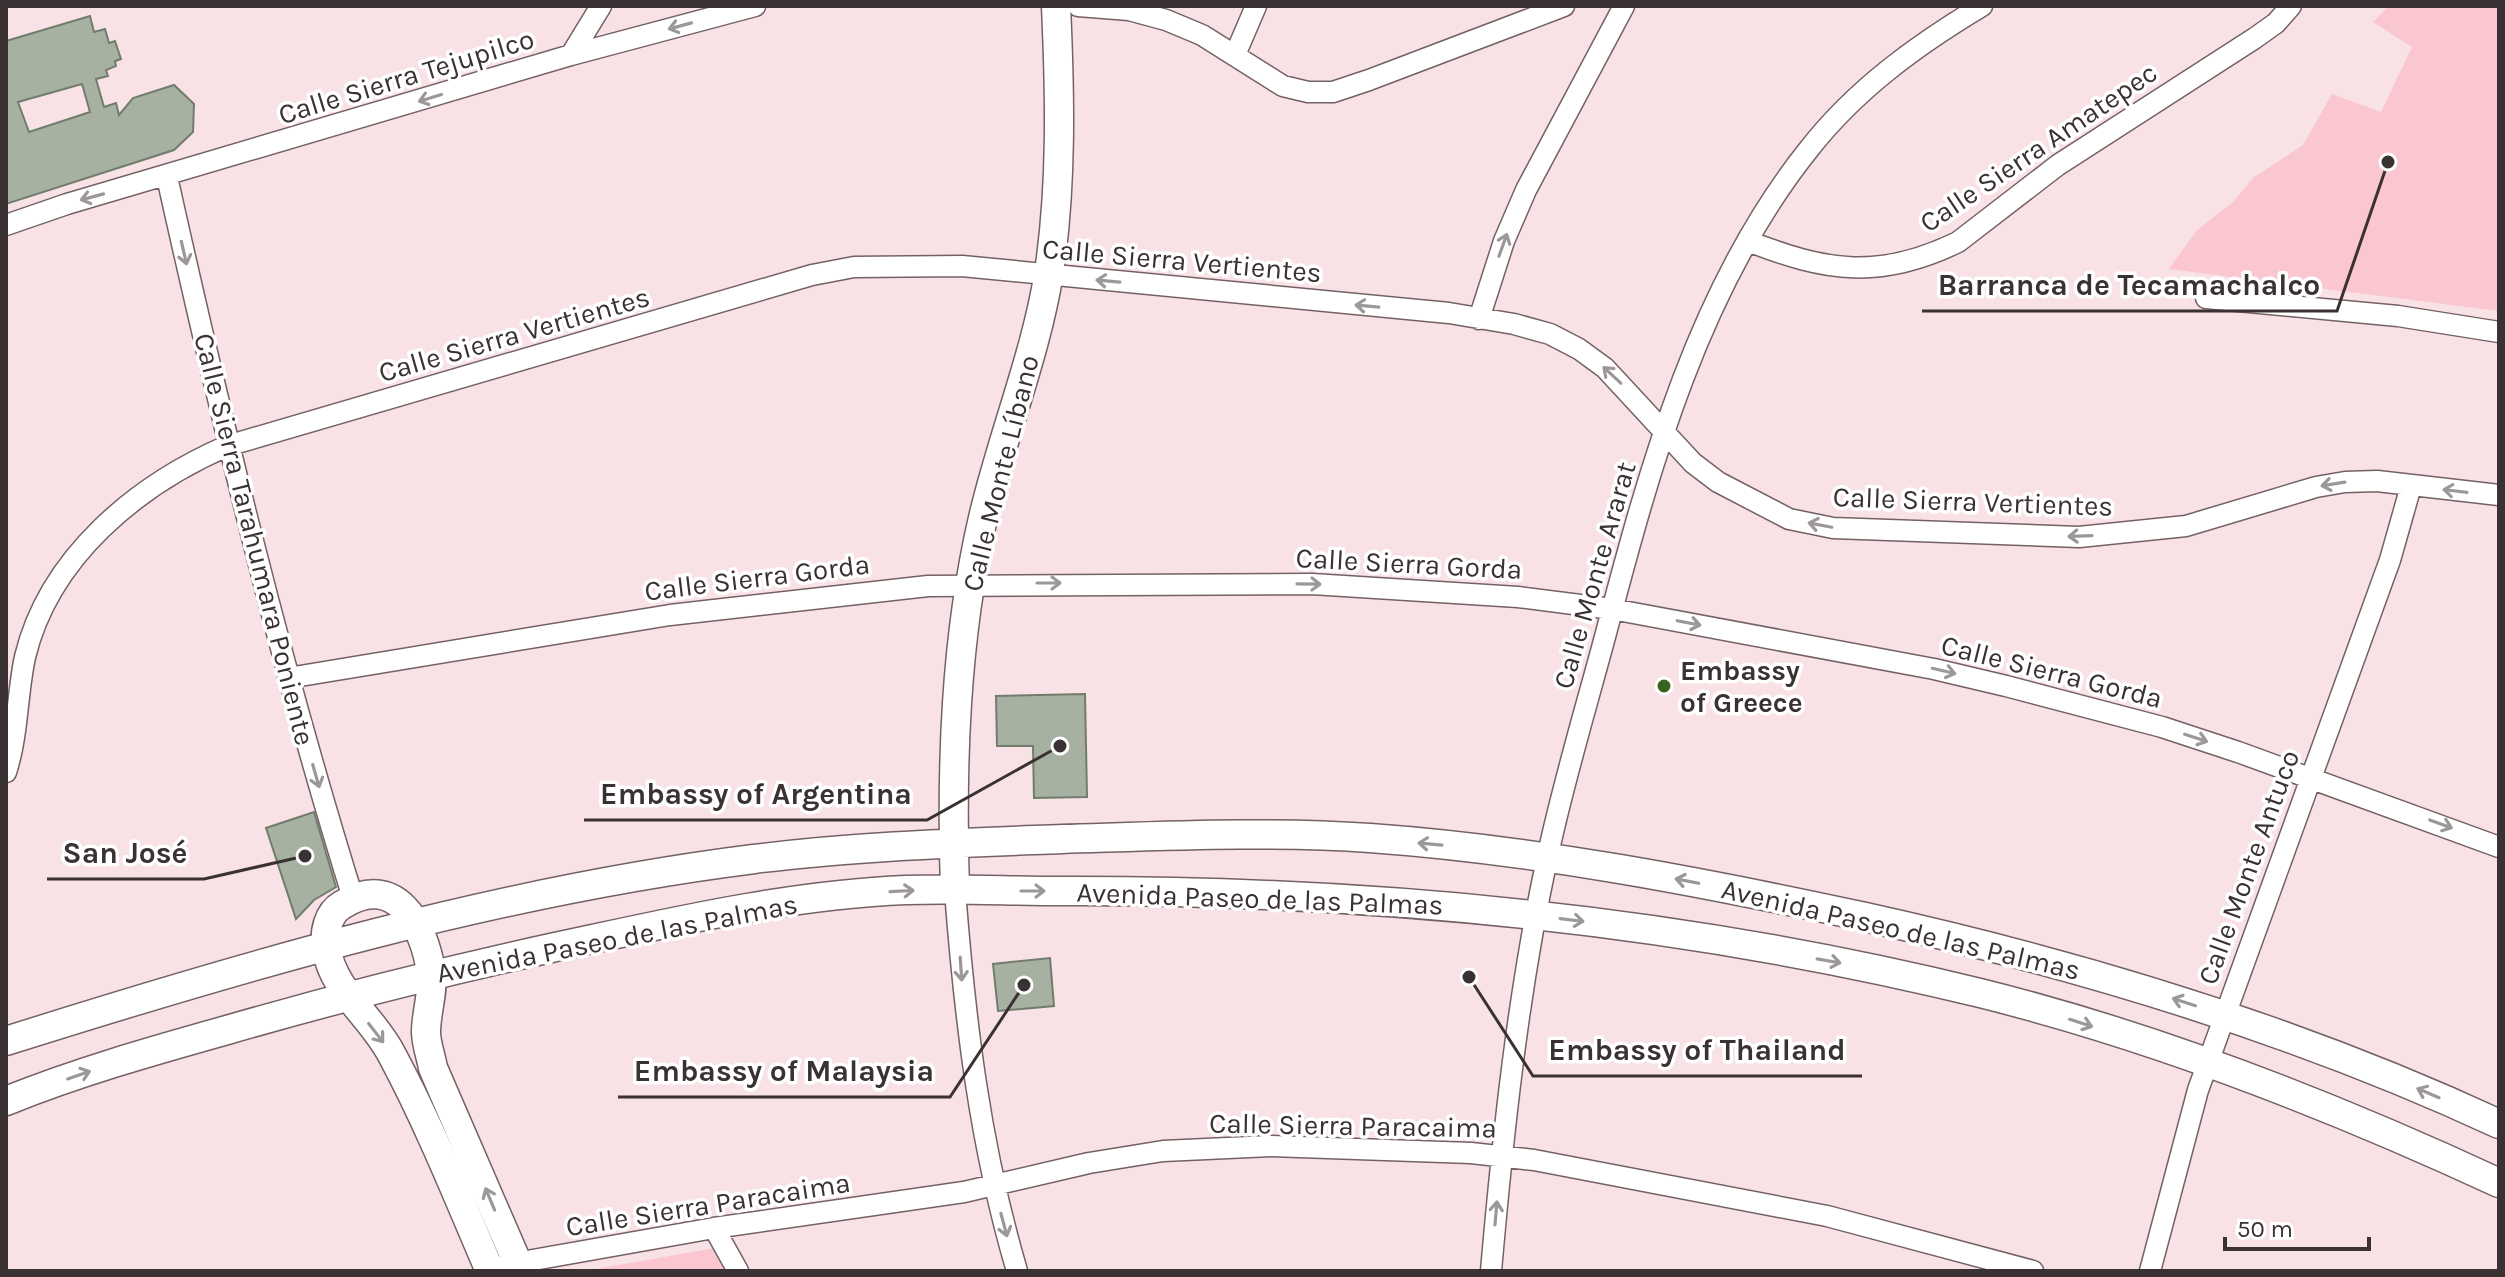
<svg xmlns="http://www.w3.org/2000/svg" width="2505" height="1277" viewBox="0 0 2505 1277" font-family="Karla,sans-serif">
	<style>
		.green { fill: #fac6cf }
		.building { fill: #a6b1a2; stroke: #727c6d; stroke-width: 2; fill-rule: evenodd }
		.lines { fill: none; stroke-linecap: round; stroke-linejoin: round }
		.street-casing { stroke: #746164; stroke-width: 23 }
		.secondary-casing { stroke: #746164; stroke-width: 31 }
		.street { stroke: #fff; stroke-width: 20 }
		.secondary { stroke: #fff; stroke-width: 28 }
		.oneway { stroke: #9c9899 }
		.poi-dot { fill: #386320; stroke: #fff; stroke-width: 3 }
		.labels { text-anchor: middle; stroke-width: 7; stroke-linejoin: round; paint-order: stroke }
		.street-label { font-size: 28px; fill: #3a3133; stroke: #fff }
		.poi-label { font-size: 28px; font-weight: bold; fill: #3a3133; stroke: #fff; text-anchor: start }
		.leader { fill: none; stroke: #3a3133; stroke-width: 3 }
		.callout-dot { fill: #3a3133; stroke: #fff; stroke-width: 3 }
		.callout-label { font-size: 30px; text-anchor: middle; font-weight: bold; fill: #3a3133; stroke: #fff; stroke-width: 7; stroke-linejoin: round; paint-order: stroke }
	</style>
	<rect width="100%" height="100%" fill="#f8e2e6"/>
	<path class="green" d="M2389,6H2499V311L2169,269L2197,230L2232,203L2253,178L2303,145L2332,94L2381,112L2412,47L2373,22Z
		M715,1248L727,1271H584Z"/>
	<path class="building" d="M90,16L94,32L105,29L109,43L115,41L121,59L115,61L116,66L106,70L108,76L96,79L104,107L116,103L119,115L133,98L174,85L194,104L193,132L174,150L6,204V41ZM82,84L90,112L29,132L18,102Z
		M1085,694L1087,797L1034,798L1033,746H997L996,696Z
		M314,812L336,887L314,900L296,919L266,828Z
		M1050,958L1054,1006L998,1011L993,964Z"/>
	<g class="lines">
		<defs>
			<path id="street" d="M1078,6L1129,10L1166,20L1202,35L1283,86L1308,92H1333L1369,80L1564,6
				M571,55L601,6
				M1235,55L1256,6
				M167,177C221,419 279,660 353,898
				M6,225L67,204L571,55L755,6
				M1748,241C1827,272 1880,280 1958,242L2058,165L2255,38L2276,23L2291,6
				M2206,298L2398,316L2499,332
				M1479,319L1504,241L1526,190L1624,6
				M288,678L670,615L928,586L1312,584L1518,597L1612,609L1934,669L2006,686L2162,727L2238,752L2499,847
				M6,772C18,736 17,694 25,657C49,557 137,485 227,446L812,275L854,267L962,266L1449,313L1514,324L1550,334L1579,349L1605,368L1693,463L1718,482L1789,519L1833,528L2079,537L2186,526L2316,487L2345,482L2377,481L2499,495
				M955,891C965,1021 980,1146 1017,1271
				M714,1228L738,1271
				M505,1265L714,1228L964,1192L1089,1163L1163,1151L1271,1146L1471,1153L1534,1160L1827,1216L2033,1271
				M1491,1271C1503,1134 1518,993 1547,859C1563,783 1586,708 1606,633C1650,466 1699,286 1809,149C1856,89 1917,45 1982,6
				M2150,1271L2198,1090L2390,560L2411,486"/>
			<path id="secondary" d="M955,891C951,767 955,639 983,518C1002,436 1036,355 1049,272C1062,185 1060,94 1056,6
				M6,1041C250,964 499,891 754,859C856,846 959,843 1062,839C1165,836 1268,831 1370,838C1537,850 1702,882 1865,917C2082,965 2297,1030 2499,1124
				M6,1101C78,1072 152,1051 227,1030C334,999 442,972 551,948C668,923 786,895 906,890C958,888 1010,891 1061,891C1370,890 1679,919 1980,993C2157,1037 2333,1106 2499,1183
				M490,1271C459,1199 429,1124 392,1055C372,1016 334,993 326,948C324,932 328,913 342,905C395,871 424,924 431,972C434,991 426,1012 426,1032C426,1044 431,1056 433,1068L521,1271"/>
		</defs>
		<use href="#street" class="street-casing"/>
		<use href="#secondary" class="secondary-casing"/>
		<use href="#street" class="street"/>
		<use href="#secondary" class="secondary"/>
	</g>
	<defs><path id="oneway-shaft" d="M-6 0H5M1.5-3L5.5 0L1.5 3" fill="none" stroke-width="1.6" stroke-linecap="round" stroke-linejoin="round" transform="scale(2)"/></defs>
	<g class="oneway">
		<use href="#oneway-shaft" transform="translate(680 26) rotate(165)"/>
		<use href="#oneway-shaft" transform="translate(430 98) rotate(163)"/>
		<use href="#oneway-shaft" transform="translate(92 197) rotate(165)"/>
		<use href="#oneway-shaft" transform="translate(1503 245) rotate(-70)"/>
		<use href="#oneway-shaft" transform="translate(184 253) rotate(77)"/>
		<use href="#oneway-shaft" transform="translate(1108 281) rotate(-175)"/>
		<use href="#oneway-shaft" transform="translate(1367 306) rotate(-175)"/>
		<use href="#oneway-shaft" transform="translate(1612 375) rotate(-137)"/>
		<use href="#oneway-shaft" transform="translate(2333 484) rotate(171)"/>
		<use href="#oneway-shaft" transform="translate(2455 491) rotate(-173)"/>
		<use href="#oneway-shaft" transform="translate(1820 525) rotate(-169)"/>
		<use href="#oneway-shaft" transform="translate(2080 536) rotate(178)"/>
		<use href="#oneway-shaft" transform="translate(1049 583)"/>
		<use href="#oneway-shaft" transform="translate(1309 584) rotate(1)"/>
		<use href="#oneway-shaft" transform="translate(1689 623) rotate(11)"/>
		<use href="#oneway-shaft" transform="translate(1944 671) rotate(13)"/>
		<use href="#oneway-shaft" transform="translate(2196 738) rotate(18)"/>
		<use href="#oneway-shaft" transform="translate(316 776) rotate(74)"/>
		<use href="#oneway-shaft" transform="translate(2441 824) rotate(20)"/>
		<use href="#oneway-shaft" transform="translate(1430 844) rotate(-175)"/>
		<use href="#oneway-shaft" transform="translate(1687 881) rotate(-169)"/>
		<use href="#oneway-shaft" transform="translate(902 891) rotate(-3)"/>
		<use href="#oneway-shaft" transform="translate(1033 891)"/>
		<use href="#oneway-shaft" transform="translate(1572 920) rotate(7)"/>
		<use href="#oneway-shaft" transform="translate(1829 961) rotate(10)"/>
		<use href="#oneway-shaft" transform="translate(961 969) rotate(86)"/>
		<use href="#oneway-shaft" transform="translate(2184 1002) rotate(-162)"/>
		<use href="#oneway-shaft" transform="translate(2081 1023) rotate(18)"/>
		<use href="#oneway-shaft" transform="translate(376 1033) rotate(52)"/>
		<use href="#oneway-shaft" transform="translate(79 1075) rotate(-19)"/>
		<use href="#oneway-shaft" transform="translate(2428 1093) rotate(-157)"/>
		<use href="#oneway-shaft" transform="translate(490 1199) rotate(-113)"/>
		<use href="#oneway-shaft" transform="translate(1496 1213) rotate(-85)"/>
		<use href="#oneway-shaft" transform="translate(1004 1225) rotate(75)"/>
	</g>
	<circle class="poi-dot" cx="1664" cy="686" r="8"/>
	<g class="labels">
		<g class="street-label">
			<text transform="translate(406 76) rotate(-17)" y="10">Calle Sierra Tejupilco</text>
			<text transform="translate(2038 147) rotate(-34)" y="10">Calle Sierra Amatepec</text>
			<text transform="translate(1182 260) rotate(5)" y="10">Calle Sierra Vertientes</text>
			<text transform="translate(514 334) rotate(-16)" y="10">Calle Sierra Vertientes</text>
			<text transform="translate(1000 473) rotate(-76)" y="10">Calle Monte Líbano</text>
			<text transform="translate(1973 501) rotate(2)" y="10">Calle Sierra Vertientes</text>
			<text transform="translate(255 539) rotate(76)" y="10">Calle Sierra Tarahumara Poniente</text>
			<text transform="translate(1409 563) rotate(3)" y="10">Calle Sierra Gorda</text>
			<text transform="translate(1594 575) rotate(-74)" y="10">Calle Monte Ararat</text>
			<text transform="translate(757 577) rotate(-7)" y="10">Calle Sierra Gorda</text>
			<text transform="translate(2052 671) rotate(14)" y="10">Calle Sierra Gorda</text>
			<text transform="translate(2248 867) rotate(-70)" y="10">Calle Monte Antuco</text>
			<text transform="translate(1260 898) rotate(2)" y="10">Avenida Paseo de las Palmas</text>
			<text transform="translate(1901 929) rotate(13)" y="10">Avenida Paseo de las Palmas</text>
			<text transform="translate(617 938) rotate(-11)" y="10">Avenida Paseo de las Palmas</text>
			<text transform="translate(1353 1125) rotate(1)" y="10">Calle Sierra Paracaima</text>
			<text transform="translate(708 1204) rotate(-9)" y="10">Calle Sierra Paracaima</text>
		</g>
		<g class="poi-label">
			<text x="1680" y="680">Embassy<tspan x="1680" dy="32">of Greece</tspan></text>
		</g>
	</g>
	<path class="leader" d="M2388 162L2337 311H1922M1060 746L927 820H584M305 856L204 879H47M1469 977L1533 1076H1862M1024 985L950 1097H618"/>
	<g class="callout-dot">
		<circle cx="2388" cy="162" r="8"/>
		<circle cx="1060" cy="746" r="8"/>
		<circle cx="305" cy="856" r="8"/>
		<circle cx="1469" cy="977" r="8"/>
		<circle cx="1024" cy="985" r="8"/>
	</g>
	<g class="callout-label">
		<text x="2129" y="295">Barranca de Tecamachalco</text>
		<text x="756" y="804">Embassy of Argentina</text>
		<text x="125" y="863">San José</text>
		<text x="1697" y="1060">Embassy of Thailand</text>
		<text x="784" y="1081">Embassy of Malaysia</text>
	</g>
	<rect width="2505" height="1277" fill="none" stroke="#3a3133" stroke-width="16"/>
	<path d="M2225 1237v12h144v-12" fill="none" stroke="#3a3133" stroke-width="4"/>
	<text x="2237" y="1237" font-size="24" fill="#3a3133" stroke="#ffffff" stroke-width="6" paint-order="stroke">50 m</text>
</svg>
